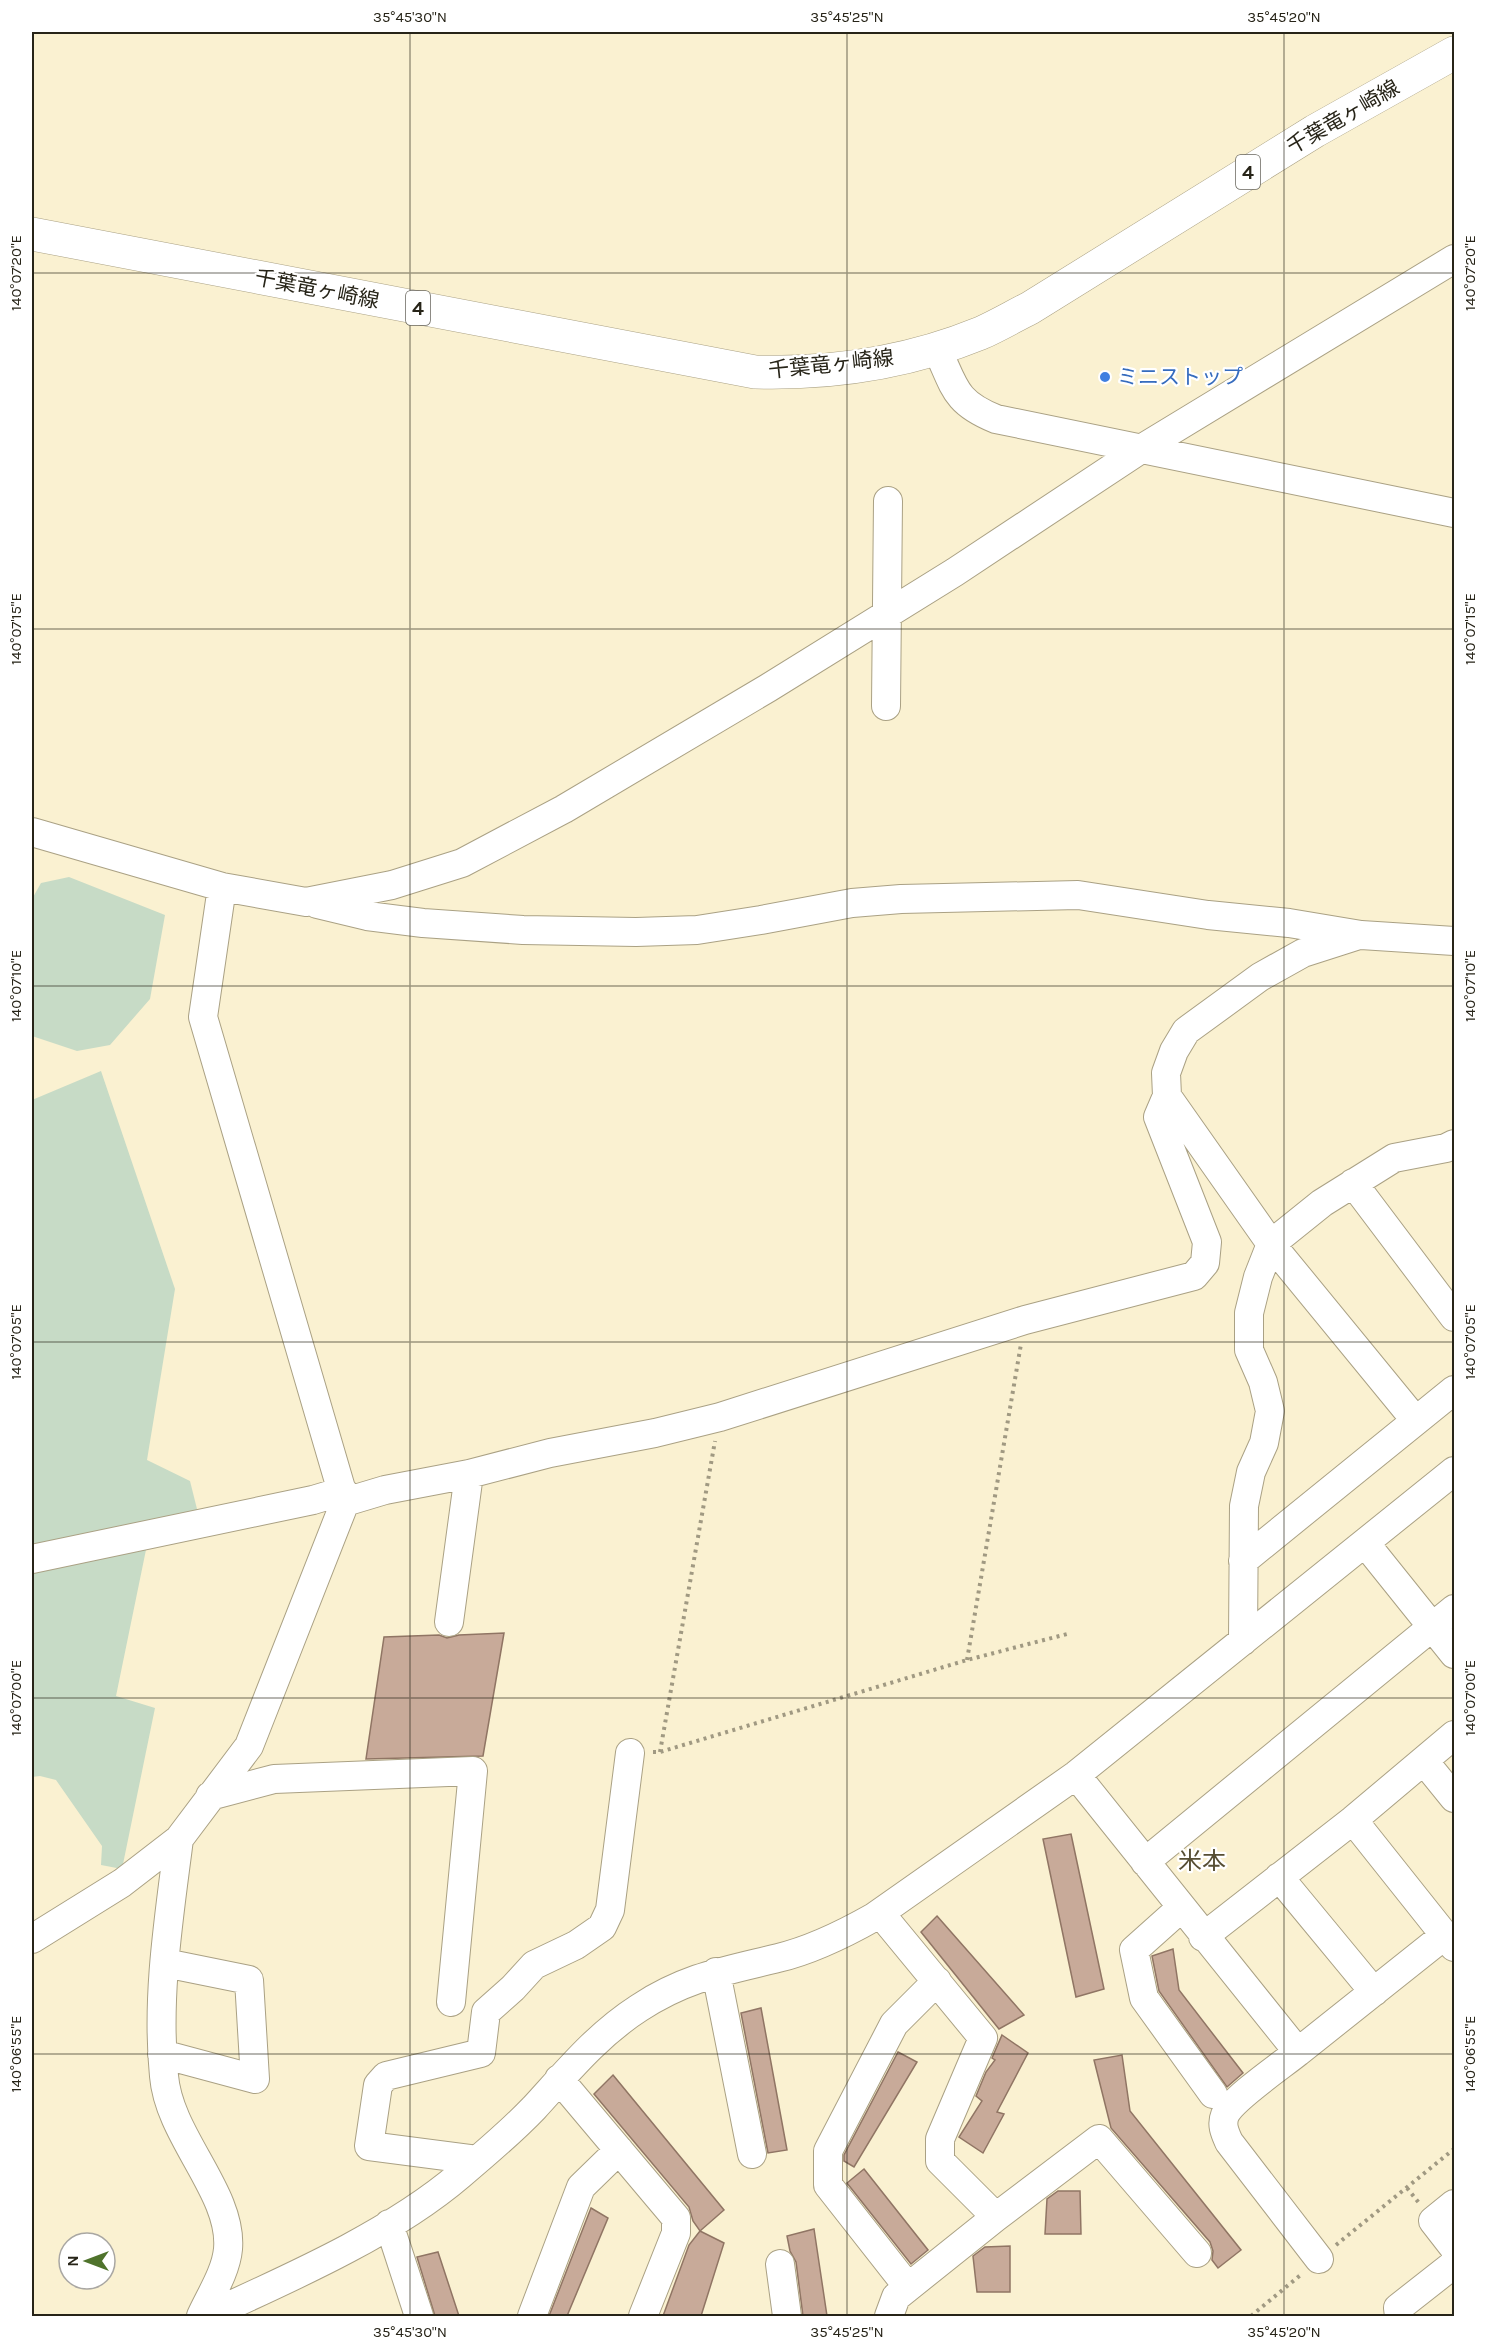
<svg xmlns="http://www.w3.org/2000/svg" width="1486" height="2348" viewBox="0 0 1486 2348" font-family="Karla,'Noto Sans JP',sans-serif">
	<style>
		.green { fill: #c7dbc6 }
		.building { fill: #c8aa99; stroke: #907564; stroke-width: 1.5 }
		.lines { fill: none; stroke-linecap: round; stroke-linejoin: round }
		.minor-casing { stroke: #aaa184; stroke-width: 30 }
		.major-casing { stroke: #aaa184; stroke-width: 34 }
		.path { stroke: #a09982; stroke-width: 4; stroke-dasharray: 3 4.5; stroke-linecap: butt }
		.minor { stroke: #fff; stroke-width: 28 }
		.major { stroke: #fff; stroke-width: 33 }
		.ticks { fill: none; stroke: #272418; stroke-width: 1.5; stroke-opacity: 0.45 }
		.shop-dot { fill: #3f7fe0; stroke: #fff; stroke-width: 2 }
		.labels { text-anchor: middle; stroke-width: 4.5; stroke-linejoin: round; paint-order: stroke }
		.shield { fill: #fff; stroke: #68665d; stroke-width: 1.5 }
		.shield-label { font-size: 20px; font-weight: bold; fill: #272418 }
		.street-label { font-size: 21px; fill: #272418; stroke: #fff }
		.shop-label { font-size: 21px; fill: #366cbe; stroke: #fff; text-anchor: start }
		.quarter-label { font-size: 24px; fill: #564e33; stroke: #fff }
		.neatline { fill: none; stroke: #272418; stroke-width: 2 }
		.ticks-label { font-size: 15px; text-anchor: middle; fill: #272418 }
	</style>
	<rect width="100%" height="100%" fill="#faf1d1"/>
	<path class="green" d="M69,877L165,915L150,999L110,1045L77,1051L32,1036V899L41,883Z
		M101,1071L175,1289L147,1460L190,1481L198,1513L148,1540L116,1696L155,1708L122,1869L101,1865L102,1846L56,1780L40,1776L32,1777V1100Z"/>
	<path class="building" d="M504,1633L483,1756L366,1759L384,1637L439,1635L447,1638L459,1635Z
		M1071,1834L1104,1989L1076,1997L1043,1839Z
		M937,1916L1024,2015L999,2029L921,1932Z
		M1173,1949L1179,1990L1243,2073L1227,2087L1159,1991L1152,1956Z
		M761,2008L787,2150L768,2153L741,2013Z
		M1002,2035L1028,2053L997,2112L1004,2114L983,2153L959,2137L982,2101L976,2096L986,2072L995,2060L992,2058Z
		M898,2052L917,2062L854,2167L844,2161V2155Z
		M1122,2055L1130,2111L1241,2250L1218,2268L1212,2260L1213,2251L1210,2242L1111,2128L1094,2060Z
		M613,2075L724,2210L700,2231L693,2221L689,2207L594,2094Z
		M864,2169L928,2250L911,2264L847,2183Z
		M1058,2191H1080L1081,2234H1045L1047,2199Z
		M591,2208L608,2218L567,2316H549Z
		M814,2229L827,2316H803L796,2262L790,2251L787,2236Z
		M700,2231L724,2243L701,2316H663L689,2245Z
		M1010,2246V2292H977L973,2256L985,2247Z
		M438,2252L459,2316H435L417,2257Z"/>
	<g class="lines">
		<defs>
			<path id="minor" d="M937,349C955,387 954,402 996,419L1454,513
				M886,706L888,501
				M32,832L222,887L306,902L392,885L462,863L564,809L768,688L955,572L1141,449L1454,259
				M317,904L367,916L423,923L523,930L636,932L697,930L761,920L852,903L901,899L1078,895L1208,915L1289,923L1361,935L1454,941
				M1356,936L1303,953L1260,977L1186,1031L1174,1051L1166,1073L1167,1096L1271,1244L1416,1421
				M1353,1183L1454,1317
				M345,1502L385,1490L469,1474L550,1453L655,1433L720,1417L1025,1320L1194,1276L1205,1263L1207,1242L1158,1117L1167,1096
				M1365,1543L1454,1654
				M32,1559L313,1500L343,1491
				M1243,1561L1454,1390
				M449,1622L469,1474
				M1243,1641L1244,1506L1251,1472L1264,1443L1270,1411L1263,1382L1249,1350V1313L1258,1277L1271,1244L1322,1203L1394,1158L1446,1148L1454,1144
				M1424,1761L1454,1798
				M1076,1775L1298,2052C1282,2065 1232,2099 1225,2115C1221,2125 1225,2133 1229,2142L1319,2259
				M210,1796L274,1779L473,1771L451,2002
				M1353,1820L1454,1947
				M179,1839C169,1917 156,1997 164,2076C169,2137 233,2193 228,2249C226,2272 210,2296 201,2316
				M1145,1862L1454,1609
				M1279,1877L1374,1992
				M1181,1908L1134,1950L1144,1998L1213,2094
				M880,1913L983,2038L940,2139V2161L996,2217L896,2297L889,2316
				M1203,1937L1353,1820L1454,1735
				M32,1939L122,1883L179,1839L249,1746L345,1502L203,1017L222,887
				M716,1972L752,2154
				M1298,2052L1445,1935
				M162,2054L255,2079L249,1980L165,1963
				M559,2079L676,2218V2233L643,2316
				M477,2160L369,2146L378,2085L386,2076L481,2053L486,2012L513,1988L534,1965L576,1945L602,1927L610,1910L630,1753
				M1454,2204L1433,2221L1454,2248
				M996,2217L1099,2139L1197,2253
				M389,2224L419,2316
				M780,2264L787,2316
				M908,2287L828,2185V2151L894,2024L937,1981
				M207,2316C290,2278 391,2234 460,2175C485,2154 511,2132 534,2108C567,2072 597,2035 639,2008C686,1977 725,1971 778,1958C812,1950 844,1934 874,1917L1076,1775L1454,1471
				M532,2316L581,2187L619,2150
				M1399,2316L1398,2308L1454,2264"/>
			<path id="major" d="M32,234L755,372C831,374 910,362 981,333C997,326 1014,316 1030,308L1315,131L1454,53"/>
		</defs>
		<use href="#minor" class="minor-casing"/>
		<use href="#major" class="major-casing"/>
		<path class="path" d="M967,1660L1021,1344
			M653,1752H660L967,1660L1067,1634
			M660,1752L715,1441
			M1407,2188L1419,2203
			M1336,2245L1454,2149
			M1251,2316L1303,2273"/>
		<use href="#minor" class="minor"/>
		<use href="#major" class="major"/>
	</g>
	<path class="ticks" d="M410,32V2316M847,32V2316M1284,32V2316M32,273H1454M32,629H1454M32,986H1454M32,1342H1454M32,1698H1454M32,2054H1454"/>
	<circle class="shop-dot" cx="1105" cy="377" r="6"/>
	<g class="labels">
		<g class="shield">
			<rect x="1236" y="155" width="24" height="34" rx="4.5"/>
			<rect x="406" y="291" width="24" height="34" rx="4.5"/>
		</g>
		<g class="shield-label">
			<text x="1248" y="179">4</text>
			<text x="418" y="315">4</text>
		</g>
		<g class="street-label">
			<text transform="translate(1343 117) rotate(-30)" y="7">千葉竜ヶ崎線</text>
			<text transform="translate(317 289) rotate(11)" y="7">千葉竜ヶ崎線</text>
			<text transform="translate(831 364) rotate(-6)" y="7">千葉竜ヶ崎線</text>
		</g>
		<g class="shop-label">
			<text x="1117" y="384">ミニストップ</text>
		</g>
		<g class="quarter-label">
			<text x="1202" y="1869">米本</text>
		</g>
	</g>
	<rect width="1486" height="2348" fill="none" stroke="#ffffff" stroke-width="66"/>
	<g transform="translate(87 2261) rotate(270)"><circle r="28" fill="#ffffff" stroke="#a9a7a3" stroke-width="1.5"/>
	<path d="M0-4.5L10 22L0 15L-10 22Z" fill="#4f732c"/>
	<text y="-9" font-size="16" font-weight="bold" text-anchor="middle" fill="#272418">N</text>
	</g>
	<rect x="33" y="33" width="1420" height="2282" class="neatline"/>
	<g class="ticks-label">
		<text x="410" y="22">35°45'30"N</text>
		<text x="847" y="22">35°45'25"N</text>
		<text x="1284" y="22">35°45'20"N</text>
		<text transform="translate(1470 273) rotate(-90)" y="5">140°07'20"E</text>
		<text transform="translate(16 273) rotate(-90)" y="5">140°07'20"E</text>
		<text transform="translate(1470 629) rotate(-90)" y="5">140°07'15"E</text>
		<text transform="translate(16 629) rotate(-90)" y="5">140°07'15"E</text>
		<text transform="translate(1470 986) rotate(-90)" y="5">140°07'10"E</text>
		<text transform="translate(16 986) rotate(-90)" y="5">140°07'10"E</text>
		<text transform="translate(1470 1342) rotate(-90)" y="5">140°07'05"E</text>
		<text transform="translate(16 1342) rotate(-90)" y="5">140°07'05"E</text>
		<text transform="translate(1470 1698) rotate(-90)" y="5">140°07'00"E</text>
		<text transform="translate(16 1698) rotate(-90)" y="5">140°07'00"E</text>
		<text transform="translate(1470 2054) rotate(-90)" y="5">140°06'55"E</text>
		<text transform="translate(16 2054) rotate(-90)" y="5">140°06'55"E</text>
		<text x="410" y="2337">35°45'30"N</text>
		<text x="847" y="2337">35°45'25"N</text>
		<text x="1284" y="2337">35°45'20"N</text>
	</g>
</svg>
